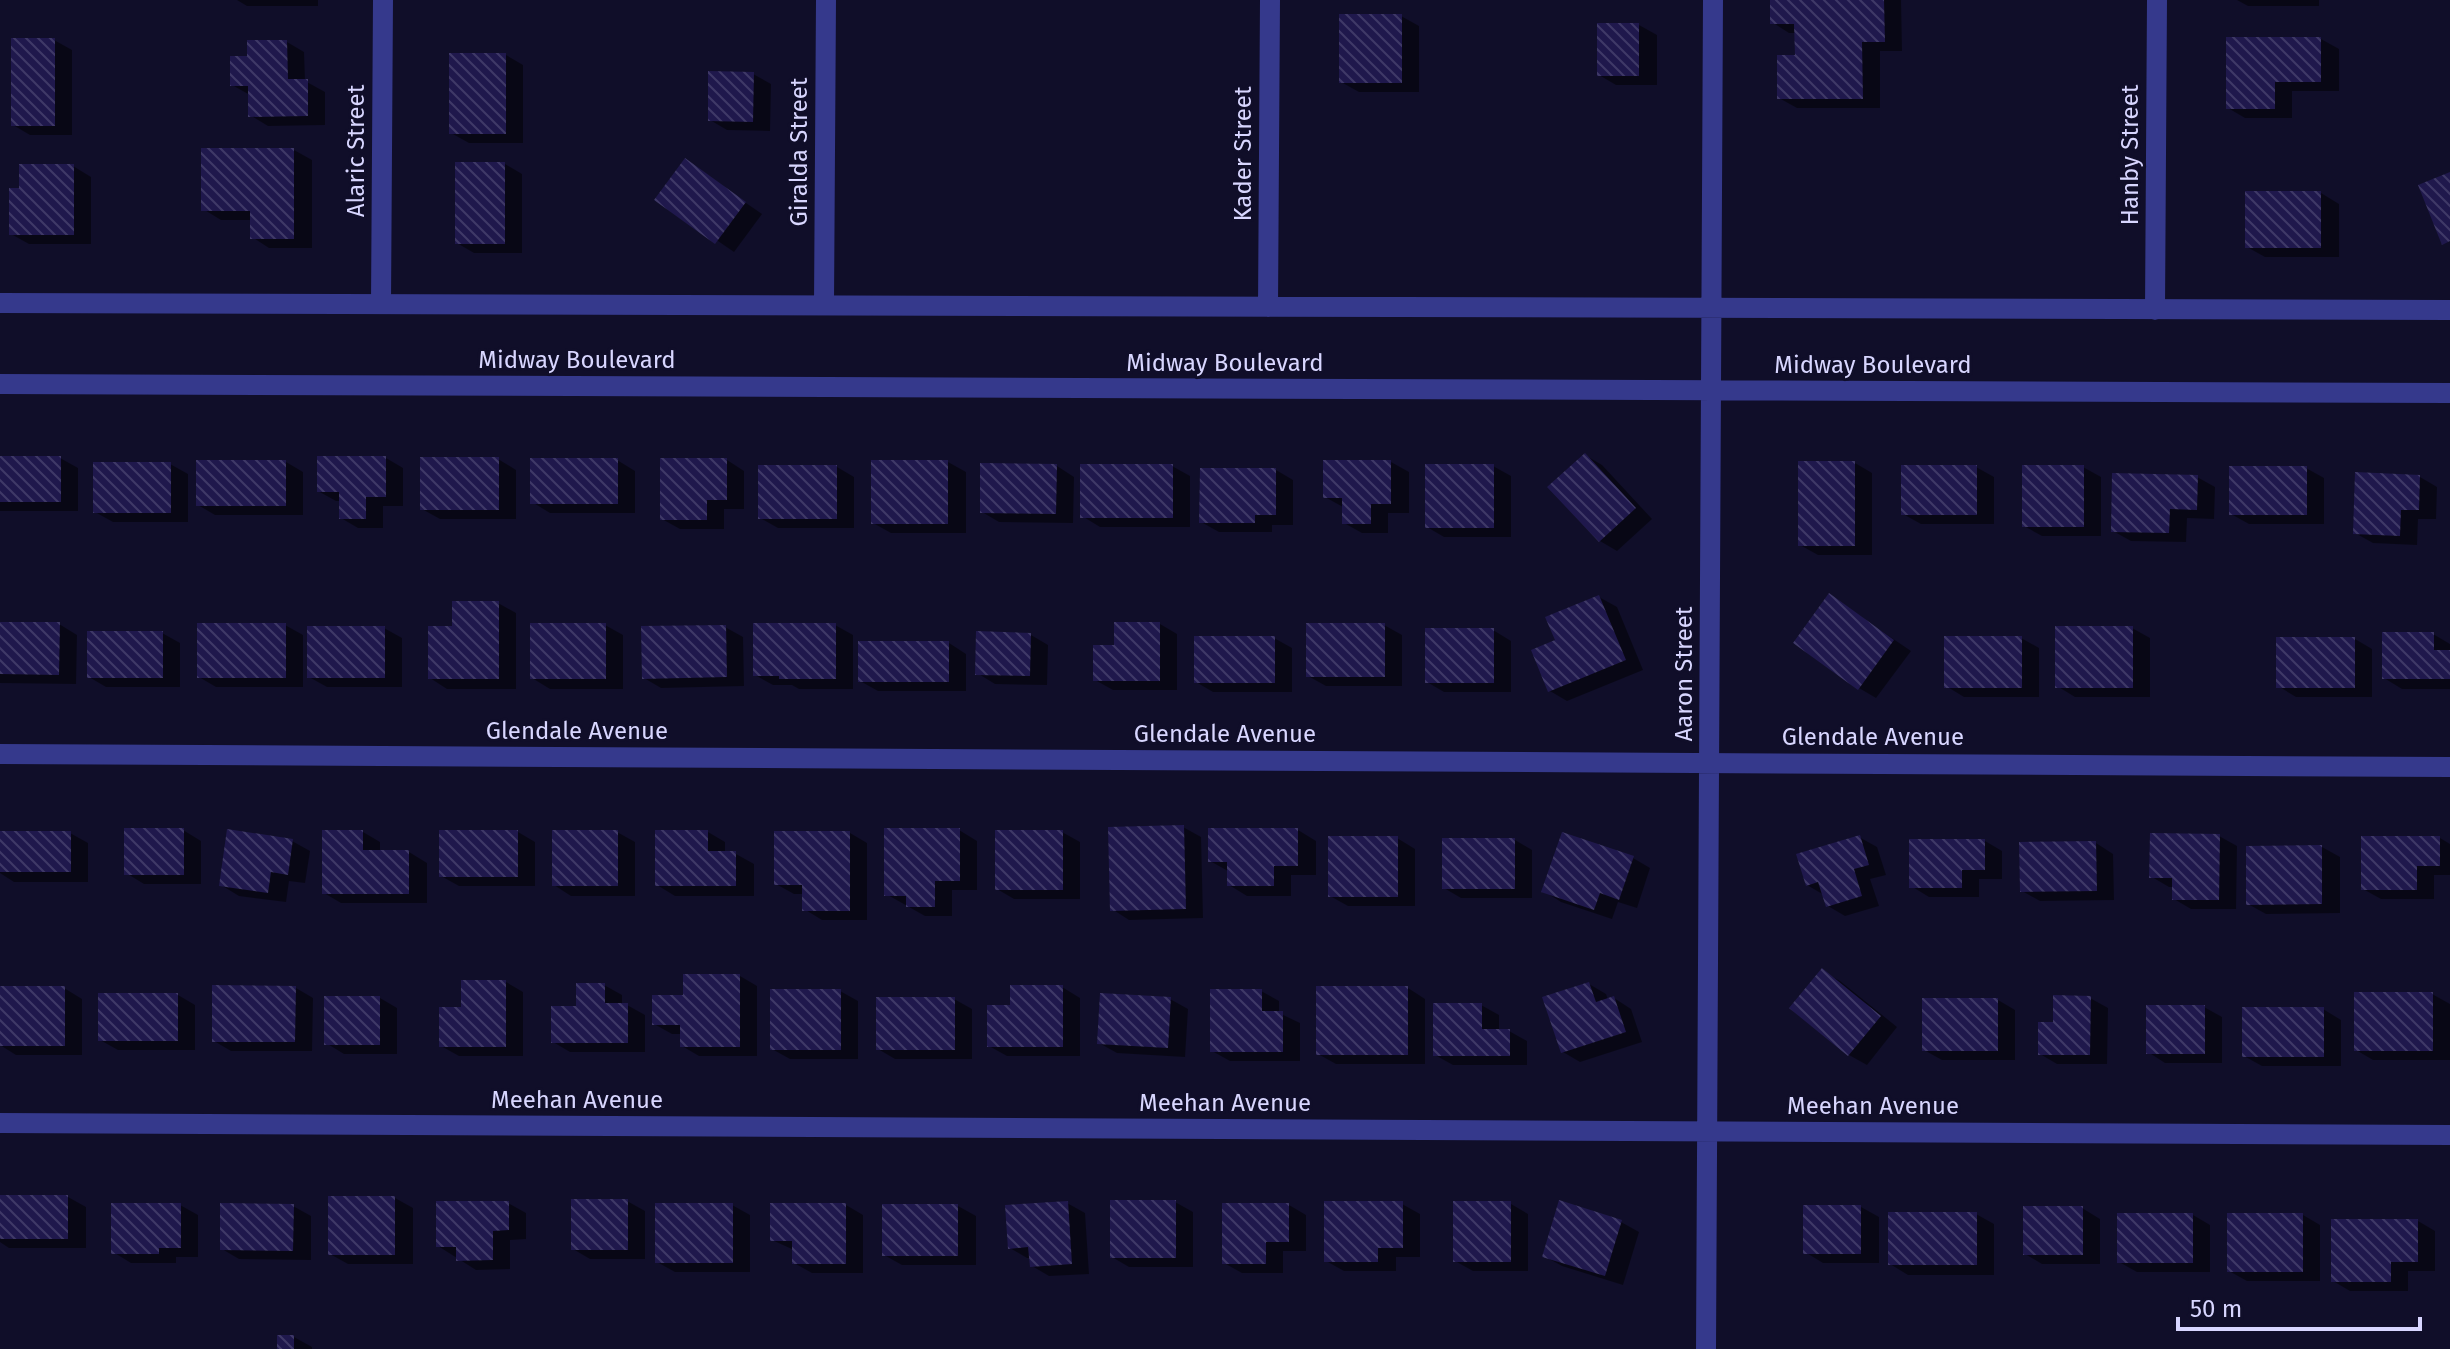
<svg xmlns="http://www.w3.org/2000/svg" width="2450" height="1349" viewBox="0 0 2450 1349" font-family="'Fira Sans',sans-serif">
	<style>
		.shadow { fill: #0007 }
		.building { fill: url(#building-back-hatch) }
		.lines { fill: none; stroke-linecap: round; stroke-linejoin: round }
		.minor { stroke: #35398c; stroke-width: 20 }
		.labels { text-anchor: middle; stroke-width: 6; stroke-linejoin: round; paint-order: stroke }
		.street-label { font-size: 24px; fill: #d8d6ff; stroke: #100e29 }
	</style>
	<defs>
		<pattern id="building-back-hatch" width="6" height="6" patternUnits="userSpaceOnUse" patternTransform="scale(2)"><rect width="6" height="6" fill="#1f184c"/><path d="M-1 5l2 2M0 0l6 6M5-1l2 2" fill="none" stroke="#3f3967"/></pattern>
	</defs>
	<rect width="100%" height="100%" fill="#100e29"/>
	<path class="shadow" d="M237,0H318V6H247Z
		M1772,0H1901L1902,51H1880V108H1797L1779,98L1797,57L1796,33H1789L1772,22Z
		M2237,0H2319V6H2248Z
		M1401,16L1419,26V92H1359L1341,82Z
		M1639,25L1657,35V85H1616L1599,75Z
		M2321,39L2339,49V91H2292V118H2245L2228,108Z
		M54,40L72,50V135H30L13,125Z
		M287,42L304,52L305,81L325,92V125L268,126L250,115V95L232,85L249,58Z
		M506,55L523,65V143H469L451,133Z
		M753,74L771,84L770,131L727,130L710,120Z
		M294,150L312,160V248H269L252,237V220H221L203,209Z
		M685,161L762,214L734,252L657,199Z
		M505,164L522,174V253H474L457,243Z
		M73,166L91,177V244H29L11,234L21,190Z
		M2321,193L2339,204V257H2265L2247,247Z
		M1585,455L1602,465L1652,519L1617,551L1600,541Z
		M0,458H60L78,468V511H0Z
		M386,458L403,468V506H383V528H358L341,518V501H336L318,491Z
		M498,459L516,470V519H440L422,509Z
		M617,460L635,471V513H550L532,502Z
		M727,460L744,471V509H724V529H680L662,519Z
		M286,462L303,472V515H215L198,505Z
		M948,462L966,472V533H891L873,523Z
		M1391,462L1409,472V513H1388V533H1362L1344,523L1343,507L1325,497Z
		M1855,463L1872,473V555H1818L1800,545Z
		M170,464L188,474V522H113L95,512Z
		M1057,466L1074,477L1073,523L999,522L982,512Z
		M1172,466L1190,476V527H1100L1082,516Z
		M1493,466L1511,476V537H1444L1427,527Z
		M837,467L854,477V528H778L760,518Z
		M1976,467L1994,477V524H1921L1903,514Z
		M2083,467L2101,477V536H2042L2024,526Z
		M2306,468L2324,478V524H2249L2231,514Z
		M1276,470L1293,480V525H1272V532H1219L1201,522Z
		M2197,477L2215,487L2214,519L2187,518L2186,542L2131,541L2113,531Z
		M2420,477L2437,487L2436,519H2418L2417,545L2373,543L2355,533Z
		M1830,596L1911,651L1876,698L1859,688Z
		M1599,597L1617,607L1643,670L1567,701L1550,691Z
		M498,603L516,613V689H447L430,678L454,628Z
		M0,624H59L77,635L76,684L0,683Z
		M1160,624L1177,634V690H1113L1095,680L1116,647Z
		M285,625L303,635V687H216L199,677Z
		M605,625L623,635V689H550L532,678Z
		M835,625L853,635V689H799L792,685H773L755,675Z
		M1384,625L1402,635V686H1326L1308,676Z
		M725,627L743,637L744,686L661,688L644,678Z
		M384,628L402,638V687H327L309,677Z
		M2132,628L2150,638V697H2075L2057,686Z
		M1493,630L1511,641V692H1444L1427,682Z
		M162,633L180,643V687H106L89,677Z
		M2433,634L2450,644V689H2402L2384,678Z
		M1031,635L1048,645L1047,685L995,684L977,673Z
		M1274,638L1292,648V692H1213L1196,682Z
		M2021,638L2039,648V697H1964L1946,686Z
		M2355,639L2372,649V697H2296L2278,686Z
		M949,643L966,654V691H878L860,681Z
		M1183,827L1201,837L1203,918L1129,920L1112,909Z
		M183,830L201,841V884H144L126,873Z
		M959,830L977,841V890H952V916H925L886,894Z
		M1298,830L1316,841V875H1291V896H1247L1229,885L1228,871L1210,861Z
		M363,832L380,842V852H409L427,863V903H341L324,893Z
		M518,832L535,842V886H459L441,876Z
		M617,832L635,842V896H571L554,885Z
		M708,832L725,842V854H736L754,864V896H675L657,885Z
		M1062,832L1080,842V899H1014L997,889Z
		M0,833H70L88,843V882H14L0,873Z
		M850,833L867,843V920H822L804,909V894H794L776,884Z
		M2219,836L2237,846L2236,909H2191L2174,899V887H2169L2152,877Z
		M1859,837L1877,847L1886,875L1870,879L1879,906L1845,916L1828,906L1824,895L1807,885Z
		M1397,838L1415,849V906H1348L1330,896Z
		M2440,838L2450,844V875H2434V899H2381L2363,889Z
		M1515,840L1532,850V898H1461L1444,888Z
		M292,841L310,851L305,883L289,881L286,902L239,896L221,885Z
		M1985,841L2002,851V879H1979V897H1929L1911,886Z
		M2096,843L2113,854L2114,900L2040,901L2022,891Z
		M2322,847L2340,857V913L2266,914L2248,904Z
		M1633,858L1650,868L1637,908L1618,902L1612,919L1561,902L1544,891Z
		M1822,971L1840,981L1897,1027L1867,1065L1849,1055L1792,1008Z
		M740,976L757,986V1056H699L682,1046V1034H672L654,1024L685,996Z
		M506,982L523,992V1056H459L441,1046L463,1009Z
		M1589,984L1606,994L1608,1000L1614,998L1631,1009L1642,1042L1580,1062L1563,1052Z
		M604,985L622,995V1005H627L645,1015V1052H570L553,1042L578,1008Z
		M1062,987L1080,998V1056H1007L989,1046L1012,1007Z
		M0,988H64L82,999V1055H16L0,1045Z
		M296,988L313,998L312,1051H231L214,1041Z
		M1408,988L1425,999V1064H1336L1318,1054Z
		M840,991L858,1001V1059H790L772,1049Z
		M1261,991L1279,1001V1013L1300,1023V1061H1230L1212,1051Z
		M2432,994L2450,1004V1060H2373L2356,1050Z
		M178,995L195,1005V1050H118L100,1040Z
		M380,998L397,1008V1054H344L326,1043Z
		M2090,998L2108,1008L2107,1064H2057L2040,1054Z
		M954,999L972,1009V1059H895L878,1049Z
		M1170,999L1188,1009L1185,1057L1117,1053L1099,1043Z
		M1998,1000L2015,1010V1060H1942L1924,1050Z
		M1481,1005L1499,1015V1031H1509L1527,1041V1065H1453L1435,1055Z
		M2204,1007L2222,1017V1063H2165L2148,1052Z
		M2323,1009L2341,1020V1066H2262L2244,1056Z
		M0,1197H68L86,1207V1248H9L0,1242Z
		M395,1198L413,1208V1264H348L330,1254Z
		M627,1201L645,1211V1259H590L573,1249Z
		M1175,1202L1193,1212V1267H1129L1112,1257Z
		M508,1203L526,1213V1239L510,1240V1269L476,1270L438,1246Z
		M1067,1203L1085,1213L1089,1274L1049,1276L1032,1266L1031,1258H1027L1010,1248Z
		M1402,1204L1420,1214V1257H1396V1271H1344L1326,1261Z
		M1511,1204L1528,1214V1271H1473L1455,1261Z
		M180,1205L198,1215V1257H176V1263H131L113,1252Z
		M732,1205L750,1215V1272H675L657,1262Z
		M846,1205L863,1215V1273H812L794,1263V1250L772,1240Z
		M1289,1205L1306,1215V1251H1283V1273H1242L1224,1263Z
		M293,1206L311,1216V1260L239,1259L222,1249Z
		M958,1206L976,1216V1265H902L884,1255Z
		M1861,1207L1879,1217V1263H1823L1805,1252Z
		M2082,1208L2100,1219V1264H2042L2025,1254Z
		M1976,1214L1994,1224V1275H1908L1890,1264Z
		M2193,1215L2210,1225V1272H2137L2119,1262Z
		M2303,1215L2320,1225V1281H2247L2229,1271Z
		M2418,1221L2435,1231V1271H2408V1291H2350L2333,1281Z
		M1621,1222L1639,1232L1623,1285L1562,1266L1544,1256Z
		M294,1337L312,1347V1349H279Z"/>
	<path class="building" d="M1770,0H1884L1885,42H1862L1863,99H1777V55H1795L1794,24H1770Z
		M1339,14H1402V83H1339Z
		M1597,23H1639V76H1597Z
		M2226,37H2321V82H2275V109H2226Z
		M11,38H55V126H11Z
		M247,40H287L288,79H308V116L248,117V86H230V56H247Z
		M449,53H506V134H449Z
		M708,71L754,72L753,122L708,121Z
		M201,148H294V239H250V211H201Z
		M685,158L746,202L715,244L654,200Z
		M455,162H505V244H455Z
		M19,164H74V235H9V188H19Z
		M2450,172V241L2442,245L2418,185Z
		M2245,191H2321V248H2245Z
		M1585,453L1636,508L1599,542L1547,487Z
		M0,456H61V502H0Z
		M317,456H386V497H366V519H339V492H317Z
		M420,457H499V510H420Z
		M530,458H618V504H530Z
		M660,458H727V500H707V520H660Z
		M196,460H286V506H196Z
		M871,460H948V524H871Z
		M1323,460H1391V504H1371V524H1342V498H1323Z
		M1798,461H1855V546H1798Z
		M93,462H171V513H93Z
		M980,463L1057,464L1056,514L980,513Z
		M1080,464H1173V518H1080Z
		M1425,464H1494V528H1425Z
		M758,465H837V519H758Z
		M1901,465H1977V515H1901Z
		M2022,465H2084V527H2022Z
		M2229,466H2307V515H2229Z
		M1200,468H1276V515H1255V523H1199Z
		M2355,472L2420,475L2419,510H2401L2400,536L2353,534Z
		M2112,473L2198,475L2197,510L2170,509L2169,533L2111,532Z
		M1829,593L1894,640L1858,690L1793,643Z
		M1599,595L1626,660L1548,692L1531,650L1555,640L1545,617Z
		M452,601H499V679H428V626H452Z
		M0,622H60L59,675L0,674Z
		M1114,622H1160V681H1093V645H1114Z
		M197,623H286V678H197Z
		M530,623H606V679H530Z
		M753,623H836V679H779V676H753Z
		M1306,623H1385V677H1306Z
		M726,625L727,677L642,679L641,626Z
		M307,626H385V678H307Z
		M2055,626H2133V688H2055Z
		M1425,628H1494V683H1425Z
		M87,631H163V678H87Z
		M976,631L1031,633L1030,676L975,675Z
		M2382,632H2434V650H2450V679H2382Z
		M1194,636H1275V683H1194Z
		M1944,636H2022V688H1944Z
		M2276,637H2355V688H2276Z
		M858,641H949V682H858Z
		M1184,825L1186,909L1110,911L1108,827Z
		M124,828H184V875H124Z
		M884,828H960V881H935V907H906V896H884Z
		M1208,828H1298V866H1274V886H1227V862H1208Z
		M227,829L293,839L288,875L271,872L268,893L219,886Z
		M322,830H363V850H409V894H322Z
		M439,830H518V877H439Z
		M552,830H618V886H552Z
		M655,830H708V851H736V886H655Z
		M995,830H1063V890H995Z
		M0,831H71V872H0Z
		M774,831H850V911H802V885H774Z
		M1562,832L1634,856L1619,900L1600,893L1594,910L1541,892Z
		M2150,833L2220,834L2219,900H2172V878H2149Z
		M1860,835L1869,865L1854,869L1862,896L1826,907L1818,882L1806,886L1796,854Z
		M1328,836H1398V897H1328Z
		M2361,836H2440V866H2417V890H2361Z
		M1442,838H1515V889H1442Z
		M1909,839H1985V870H1962V888H1909Z
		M2096,841L2097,891L2020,892L2019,842Z
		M2322,845V904L2246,905V846Z
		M1822,968L1881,1016L1848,1056L1789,1008Z
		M683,974H740V1047H680V1025H652V995H683Z
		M461,980H506V1047H439V1007H461Z
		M1589,982L1596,1002L1614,996L1626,1032L1561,1053L1542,997Z
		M576,983H605V1003H628V1043H551V1006H576Z
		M212,985L296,986L295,1042H212Z
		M1010,985H1063V1047H987V1005H1010Z
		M0,986H65V1046H0Z
		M1316,986H1408V1055H1316Z
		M770,989H841V1050H770Z
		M1210,989H1262V1011H1283V1052H1210Z
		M2354,992H2433V1051H2354Z
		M98,993H178V1041H98Z
		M1100,993L1171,997L1168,1048L1097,1044Z
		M2053,995L2091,996L2090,1055H2038V1022H2053Z
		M324,996H380V1045H324Z
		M876,997H955V1050H876Z
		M1922,998H1998V1051H1922Z
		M1433,1003H1482V1029H1510V1056H1433Z
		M2146,1005H2205V1054H2146Z
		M2242,1007H2324V1057H2242Z
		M0,1195H68V1239H0Z
		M328,1196H395V1255H328Z
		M571,1199H628V1250H571Z
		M1110,1200H1176V1258H1110Z
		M1559,1200L1622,1220L1605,1276L1542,1257Z
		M436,1201H509V1230L493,1231V1260L456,1261V1247H436Z
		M1068,1201L1072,1264L1030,1267L1028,1247L1008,1249L1005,1205Z
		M1324,1201H1403V1248H1378V1262H1324Z
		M1453,1201H1511V1262H1453Z
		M111,1203H181V1248H159V1254H111Z
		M220,1203L294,1204L293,1251L220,1250Z
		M655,1203H733V1263H655Z
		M770,1203H846V1264H792V1241H770Z
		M1222,1203H1289V1242H1266V1264H1222Z
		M882,1204H958V1256H882Z
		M1803,1205H1861V1254H1803Z
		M2023,1206H2083V1255H2023Z
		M1888,1212H1977V1265H1888Z
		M2117,1213H2193V1263H2117Z
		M2227,1213H2303V1272H2227Z
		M2331,1219H2418V1262H2391V1282H2331Z
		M277,1335H294V1349H277Z"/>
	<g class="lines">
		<path class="minor" d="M0,303L2450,310
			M381,303L383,0
			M824,304L826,0
			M1268,307L1270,0
			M2155,310L2157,0
			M0,384L2450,393
			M0,754L2450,767
			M0,1123L2450,1135
			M1706,1349L1713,0"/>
	</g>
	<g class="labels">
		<g class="street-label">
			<text transform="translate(356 151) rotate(-90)" y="8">Alaric Street</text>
			<text transform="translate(799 152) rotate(-90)" y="8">Giralda Street</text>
			<text transform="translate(1243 154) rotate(-90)" y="8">Kader Street</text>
			<text transform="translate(2130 155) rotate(-90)" y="8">Hanby Street</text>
			<text x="577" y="368">Midway Boulevard</text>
			<text x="1225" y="371">Midway Boulevard</text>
			<text x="1873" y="373">Midway Boulevard</text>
			<text transform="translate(1684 674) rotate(-90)" y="8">Aaron Street</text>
			<text x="577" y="739">Glendale Avenue</text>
			<text x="1225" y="742">Glendale Avenue</text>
			<text x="1873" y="745">Glendale Avenue</text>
			<text x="577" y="1108">Meehan Avenue</text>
			<text x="1225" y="1111">Meehan Avenue</text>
			<text x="1873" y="1114">Meehan Avenue</text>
		</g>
	</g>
	<path d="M2178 1317v12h242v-12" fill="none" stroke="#d8d6ff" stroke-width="4"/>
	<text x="2190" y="1317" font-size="24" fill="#d8d6ff" stroke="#100e29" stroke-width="6" paint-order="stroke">50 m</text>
</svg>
